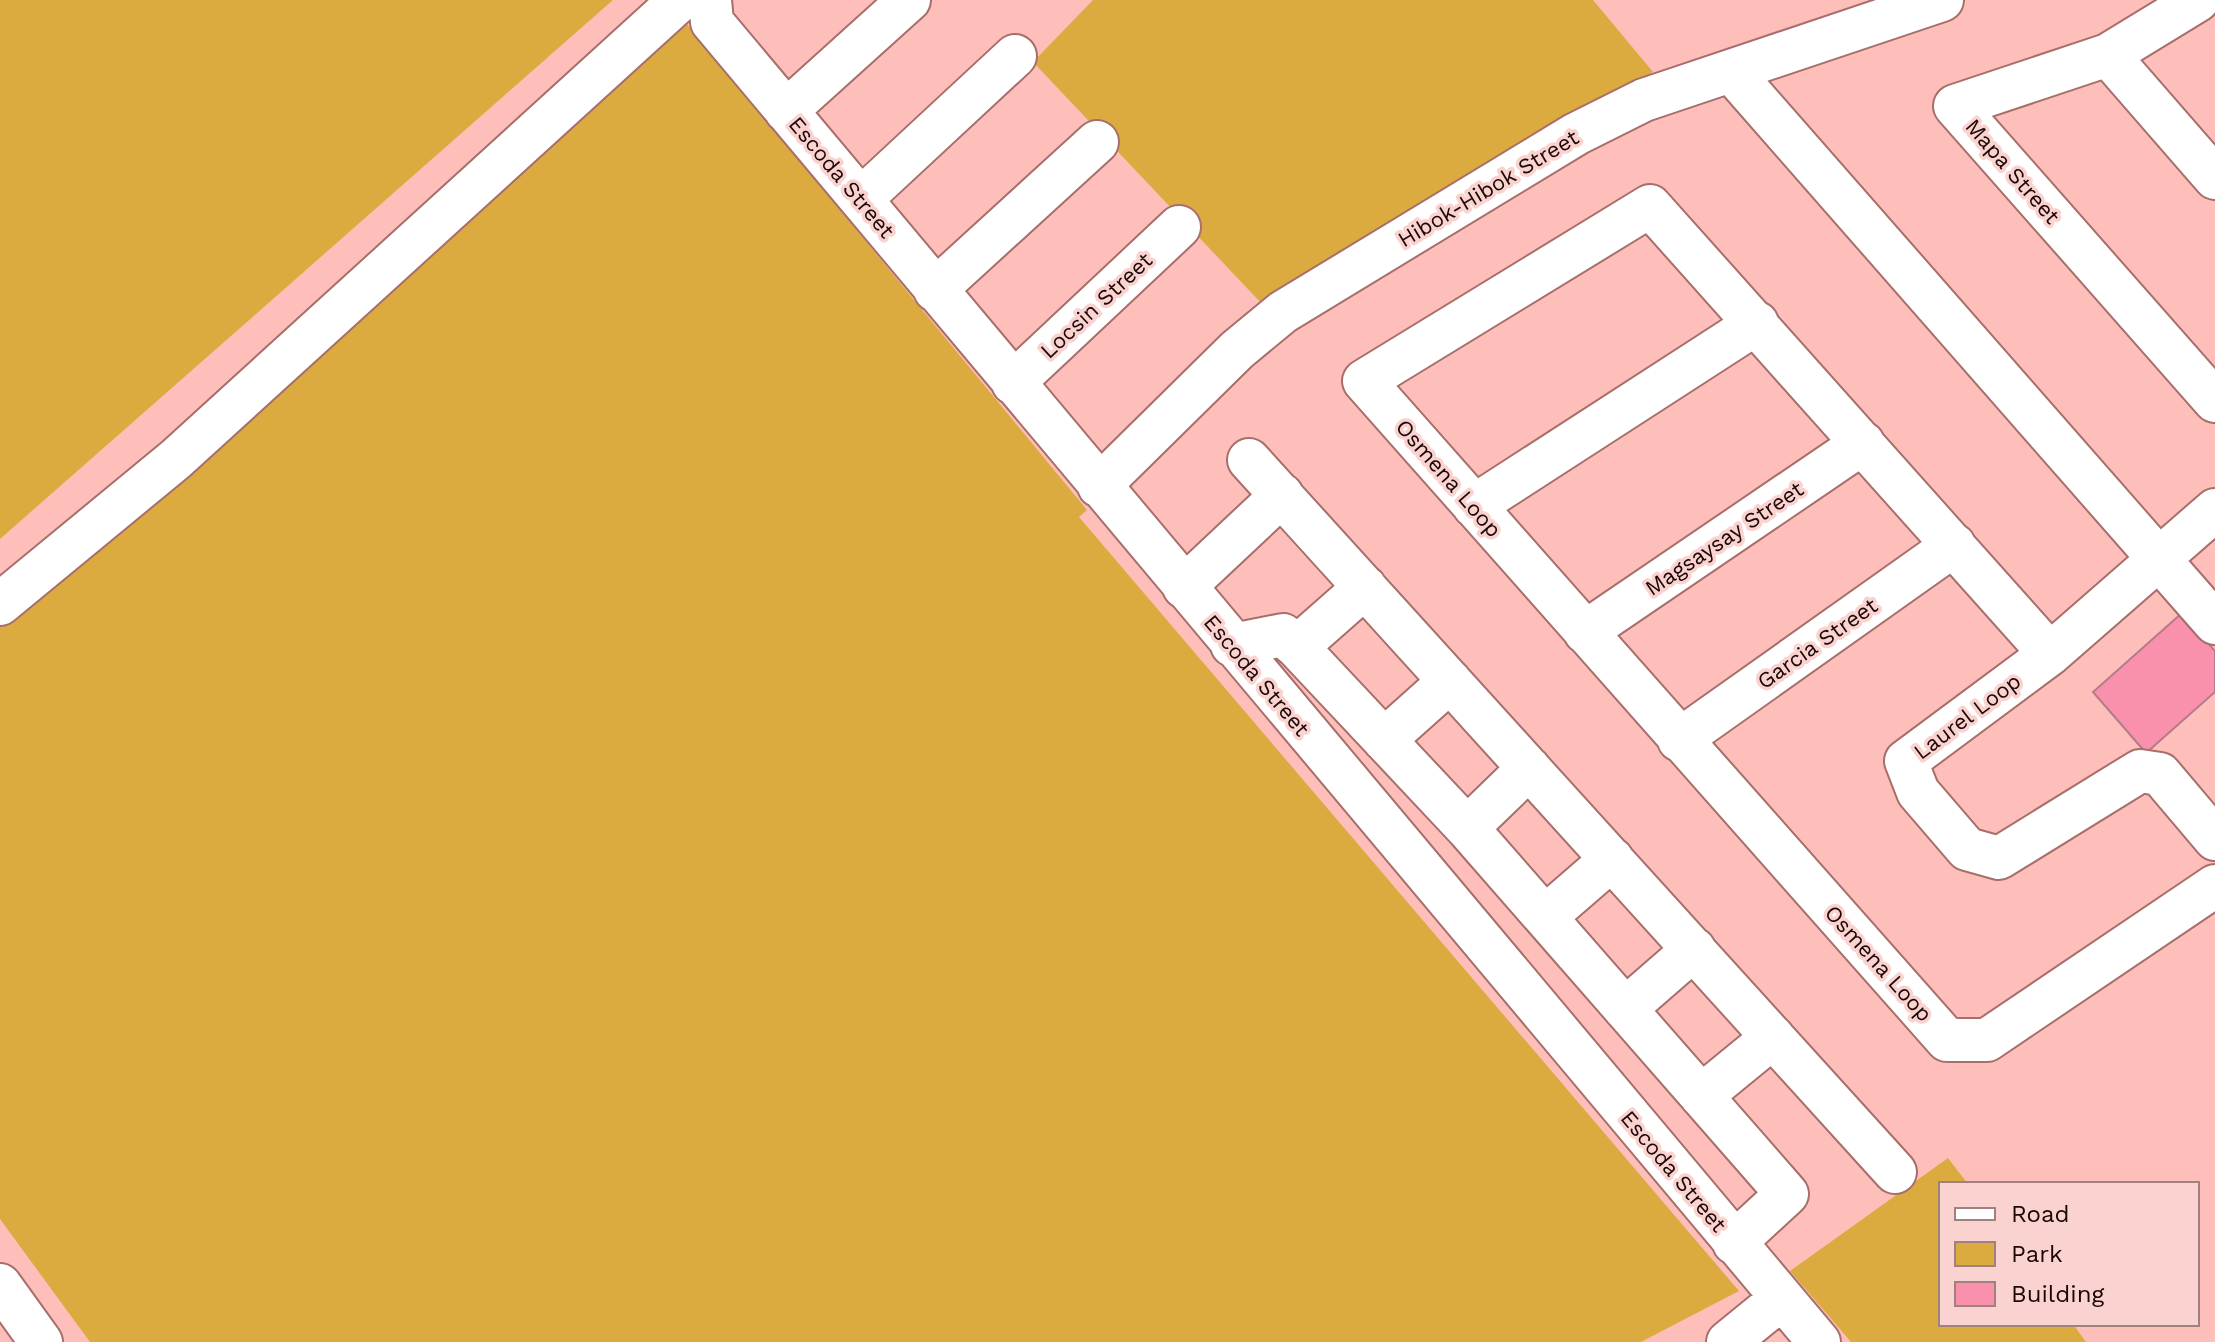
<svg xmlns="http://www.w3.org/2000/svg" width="2215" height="1342" viewBox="0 0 2215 1342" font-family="'Work Sans',sans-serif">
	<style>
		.green { fill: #dbab40 }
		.building { fill: #f990ac; stroke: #b57b89; stroke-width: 2 }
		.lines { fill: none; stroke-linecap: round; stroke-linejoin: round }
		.minor-casing { stroke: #a76e6a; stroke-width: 46 }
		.minor { stroke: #fff; stroke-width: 42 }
		.labels { text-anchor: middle; stroke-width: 7; stroke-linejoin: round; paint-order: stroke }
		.street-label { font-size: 22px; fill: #1b0706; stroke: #fad3d0 }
	</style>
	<rect width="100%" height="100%" fill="#febfba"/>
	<path class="green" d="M0,0H613L0,539Z
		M1093,0H1593L1653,72L1281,287L1263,305L1033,62Z
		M668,1L1087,510L1079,517L1739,1291L1641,1342H90L0,1219V622Z
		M1948,1158L1968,1184H1941V1324H2073L2086,1342H1851L1790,1271Z"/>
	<path class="building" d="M2182,613L2215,651V692L2146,753L2093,692Z"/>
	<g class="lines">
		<defs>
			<path id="minor" d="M710,0L712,22L1819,1342
				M2198,0L2108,55L1955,106L2215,401
				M2108,55L2215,178
				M1731,71L2215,623
				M786,111L909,0
				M861,199L1015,56
				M935,290L1097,142
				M1013,383L1179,227
				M1249,460L1895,1172
				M1099,486L1237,350L1283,312L1576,134L1644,100L1942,0
				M1474,506L1757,323
				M2215,510L2050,654L1906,761L1918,792L1967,849L1999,858L2140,771L2160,774L2215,839
				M1184,587L1282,495
				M0,604L176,459L680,0
				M1585,632L1863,443
				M1232,645L1283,635L1297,647L1467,828L1787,1194L1734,1243
				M1297,647L1365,587
				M2050,654L1650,206L1364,381L1947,1040H1987L2215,886
				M1384,740L1450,681
				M1679,740L1954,545
				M1467,828L1529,768
				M1545,917L1612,859
				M1625,1009L1694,949
				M1701,1096L1773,1037
				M0,1285L41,1342
				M1728,1342L1782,1298"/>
		</defs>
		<use href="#minor" class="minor-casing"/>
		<use href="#minor" class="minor"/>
	</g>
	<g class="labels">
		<g class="street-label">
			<text transform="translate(2013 171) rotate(49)" y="8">Mapa Street</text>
			<text transform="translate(842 177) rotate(50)" y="8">Escoda Street</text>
			<text transform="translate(1488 188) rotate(-31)" y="8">Hibok-Hibok Street</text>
			<text transform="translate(1096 305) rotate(-43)" y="8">Locsin Street</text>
			<text transform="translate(1449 478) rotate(49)" y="8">Osmena Loop</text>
			<text transform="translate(1724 538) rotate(-34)" y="8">Magsaysay Street</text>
			<text transform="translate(1817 643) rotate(-35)" y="8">Garcia Street</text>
			<text transform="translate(1257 675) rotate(50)" y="8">Escoda Street</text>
			<text transform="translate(1967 716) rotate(-37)" y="8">Laurel Loop</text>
			<text transform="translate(1879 963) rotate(48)" y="8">Osmena Loop</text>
			<text transform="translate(1674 1171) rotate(50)" y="8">Escoda Street</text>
		</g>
	</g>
	<rect x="1939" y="1182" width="260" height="144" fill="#fad3d0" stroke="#a1817f" stroke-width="2"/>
	<rect x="1955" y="1208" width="40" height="12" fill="#ffffff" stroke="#a1817f" stroke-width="2"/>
	<text x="2011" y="1222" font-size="24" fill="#1b0706">Road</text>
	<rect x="1955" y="1242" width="40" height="24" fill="#dbab40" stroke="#a1817f" stroke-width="2"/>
	<text x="2011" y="1262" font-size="24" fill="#1b0706">Park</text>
	<rect x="1955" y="1282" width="40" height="24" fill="#f990ac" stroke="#a1817f" stroke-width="2"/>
	<text x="2011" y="1302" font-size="24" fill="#1b0706">Building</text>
</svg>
